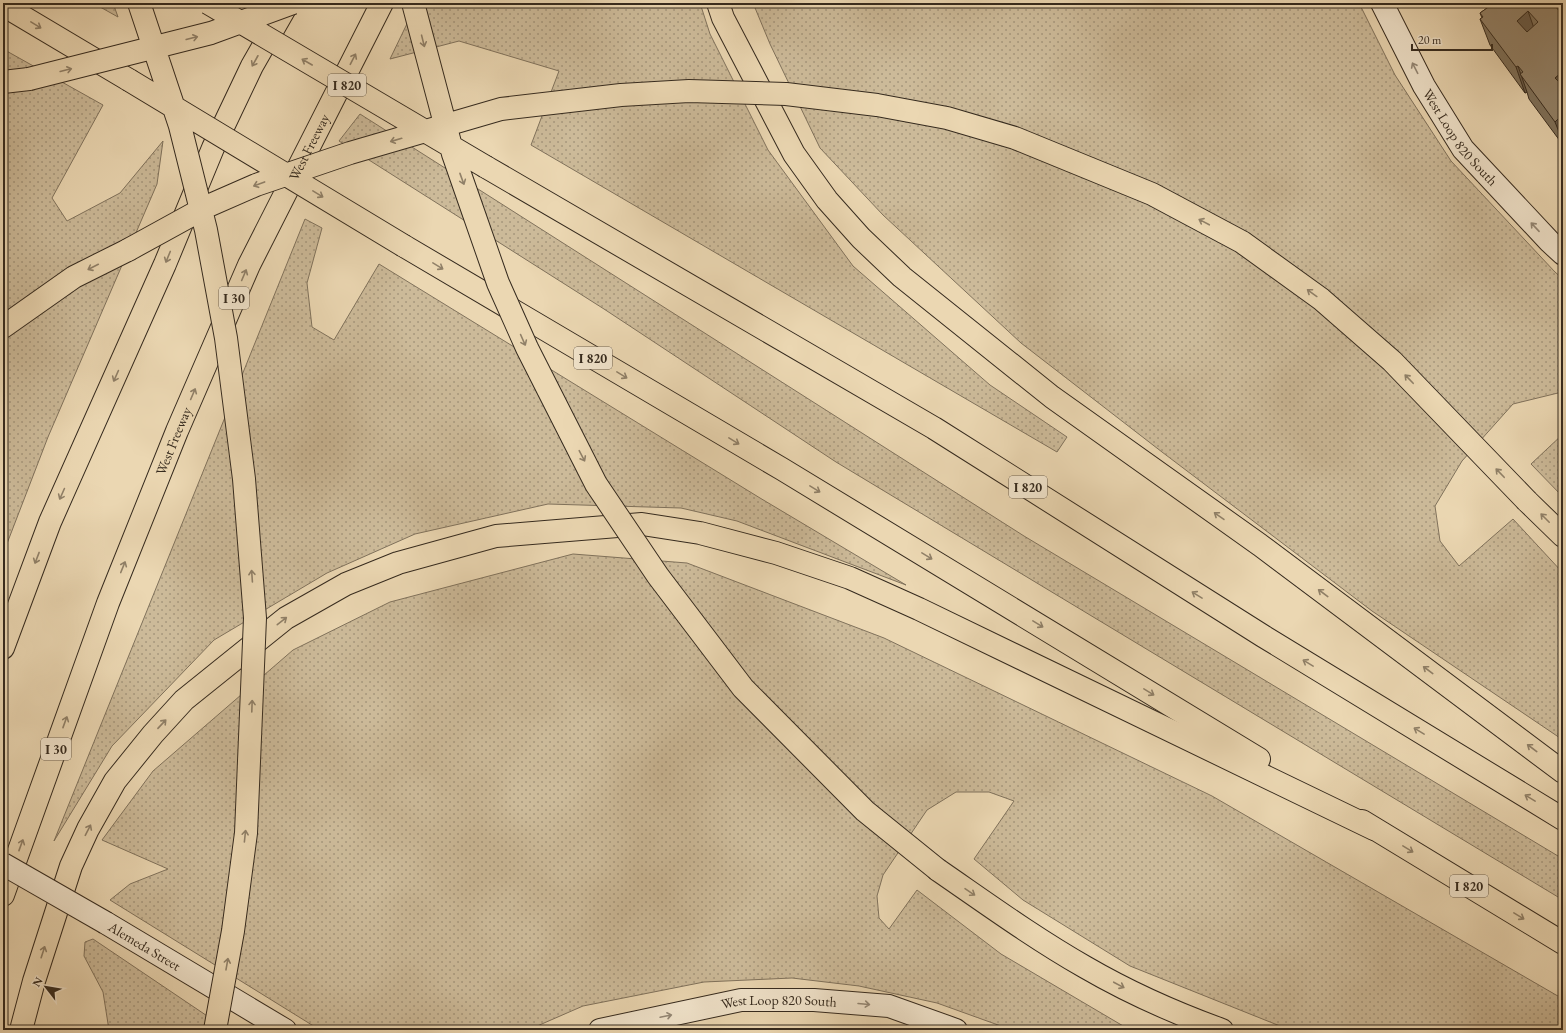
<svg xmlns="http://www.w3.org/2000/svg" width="1566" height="1033" viewBox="0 0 1566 1033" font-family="'EB Garamond',serif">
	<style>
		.grass { fill: url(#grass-dots); stroke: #80725c }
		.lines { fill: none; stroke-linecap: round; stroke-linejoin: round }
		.secondary-casing { stroke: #352a1e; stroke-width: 24 }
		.motorway-casing { stroke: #352a1e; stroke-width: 24 }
		.secondary { stroke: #f2e5cd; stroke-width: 22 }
		.motorway { stroke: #ebd7b2; stroke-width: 22 }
		.secondary-bridge-casing { stroke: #352a1e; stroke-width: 24; stroke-linecap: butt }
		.motorway-bridge-casing { stroke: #352a1e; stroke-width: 24; stroke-linecap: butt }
		.secondary-bridge { stroke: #f2e5cd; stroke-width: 22 }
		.motorway-bridge { stroke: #ebd7b2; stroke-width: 22 }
		.wall { fill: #7f725c; stroke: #352a1e }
		.shaded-wall { fill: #685c4b; stroke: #352a1e }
		.building { fill: #94846b; stroke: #352a1e; fill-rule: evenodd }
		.oneway { stroke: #908068 }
		.oneway2 { stroke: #948876 }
		.labels { text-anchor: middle; stroke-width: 3.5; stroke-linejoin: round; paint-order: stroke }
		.shield { fill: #f2e5cd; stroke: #6e6252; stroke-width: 1 }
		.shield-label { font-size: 13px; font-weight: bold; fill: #352a1e }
		.street-label { font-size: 14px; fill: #352a1e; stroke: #f2e5cd }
	</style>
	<defs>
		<pattern id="grass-dots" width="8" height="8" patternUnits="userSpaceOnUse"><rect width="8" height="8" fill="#ccba99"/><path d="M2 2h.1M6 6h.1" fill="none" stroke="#a6977c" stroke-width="1.8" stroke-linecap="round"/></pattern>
	</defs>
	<rect width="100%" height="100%" fill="#ebd7b2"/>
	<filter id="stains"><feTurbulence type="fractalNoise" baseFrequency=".005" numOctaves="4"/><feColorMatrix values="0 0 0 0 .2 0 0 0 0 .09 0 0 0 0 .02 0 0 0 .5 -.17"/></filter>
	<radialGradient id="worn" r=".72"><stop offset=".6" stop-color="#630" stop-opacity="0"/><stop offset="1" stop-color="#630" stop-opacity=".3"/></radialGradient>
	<path class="grass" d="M93,3H113L118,17Z
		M417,3H700L710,34L768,150L853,266L990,385L1067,437L1057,452L531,145L559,71L459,41L390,59Z
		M753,3H1359L1395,75L1451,161L1555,272L1563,279V395L1558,393L1513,404L1462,461L1435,506L1440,541L1459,566L1513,519L1563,573V740L1372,611L1162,452L1021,343L883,215L820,148L770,44Z
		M3,49L103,105L52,198L67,221L120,193L163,141L157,184L48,437L3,554Z
		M360,114L1024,536L1563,859V900L836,462L604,309L339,141Z
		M305,219L322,228L307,283L312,327L334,340L379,264L760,498L906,585L737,521L681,508L548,504L415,534L327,573L214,640L112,746L54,841Z
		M1563,434V497L1531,464Z
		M573,554L687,563L884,638L1212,796L1563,999V1030H1290L1130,966L1023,900L974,859L1014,801L989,792H956L927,810L883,875L877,896L879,918L889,929L917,890L1001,954L1130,1030H1012L937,1003L859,986L792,978L704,982L583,1006L528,1030H320L110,900L130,884L168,869L102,840L153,771L293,650L390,602Z
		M93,939L228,1030H109L103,992L84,956L85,942Z"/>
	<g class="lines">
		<defs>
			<g id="secondary">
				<path id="s1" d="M1382,3L1424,86L1463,149L1550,242L1563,254"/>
				<path id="s2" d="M106,923L285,1030"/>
				<path id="s3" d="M600,1030L741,1000H814L889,1006L956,1030"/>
			</g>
			<g id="motorway">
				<path d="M718,3L723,18L794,154L827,200L861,238L902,277L1052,397L1260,545L1563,772"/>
				<path d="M3,5L129,80"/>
				<path d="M3,82L29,79"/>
				<path d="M486,167L934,428L1263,636L1563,819"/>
				<path d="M404,246L782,469L1259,759"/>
				<path d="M3,327L74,277L128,250"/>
				<path d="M1527,501L1563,536"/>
				<path d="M3,648L50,522L165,264L213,148L252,66L288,3"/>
				<path d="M1362,821L1563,943"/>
				<path d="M938,870C986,903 1034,938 1085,967C1128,992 1175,1013 1222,1030"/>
				<path id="s4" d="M3,895L108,603L177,431L249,265L382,3"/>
				<path d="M21,1030L34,981L71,866L88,829L115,781L153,734L184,700L286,618L346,584L398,563L496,536L642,524L700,533L776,553L850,578L919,609L1374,829"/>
			</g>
		</defs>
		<use href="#secondary" class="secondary-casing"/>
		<use href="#motorway" class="motorway-casing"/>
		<use href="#secondary" class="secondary"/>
		<use href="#motorway" class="motorway"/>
		<defs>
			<path id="secondary-bridge" d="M3,864L106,923"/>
			<path id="motorway-bridge" d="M139,3L180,126L206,230L226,338L244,479L255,618L246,833L233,931L215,1030
				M208,3L486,167
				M413,3L453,154L498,283L527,348L596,484L658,576L743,688L865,811L938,870
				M29,79L211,33L293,3
				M129,80L404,246
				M128,250L208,206L256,185L350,153L501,109L621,95L689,91L786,94L877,105L947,118L1015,138L1152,194L1242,242L1321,299L1392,361L1527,501"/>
		</defs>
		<use href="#secondary-bridge" class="secondary-bridge-casing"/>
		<use href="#motorway-bridge" class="motorway-bridge-casing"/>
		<use href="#secondary-bridge" class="secondary-bridge"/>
		<use href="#motorway-bridge" class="motorway-bridge"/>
	</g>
	<path class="wall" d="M1494,3L1563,16V145L1529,99L1527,92L1525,93L1490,45L1480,19L1482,18L1480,13Z"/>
	<path class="shaded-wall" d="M1528,11L1537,37L1526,47L1517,21Z
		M1518,66L1527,92L1525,93L1516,67Z
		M1563,71V98L1555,78Z
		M1558,119L1563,132V142L1555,122Z
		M1563,121V129L1561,123Z"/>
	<path class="building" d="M1494,3H1553L1563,16V71L1555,78L1563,86V121L1561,123L1558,119L1555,122L1520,74L1523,72L1518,66L1516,67L1480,19L1483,17L1480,13ZM1528,11L1538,22L1527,32L1517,21Z"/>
	<defs><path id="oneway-shaft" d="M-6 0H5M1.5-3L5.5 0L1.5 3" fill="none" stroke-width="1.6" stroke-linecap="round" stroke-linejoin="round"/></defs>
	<g class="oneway">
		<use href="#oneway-shaft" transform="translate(36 25) rotate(31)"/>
		<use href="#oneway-shaft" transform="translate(192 38) rotate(-14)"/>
		<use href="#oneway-shaft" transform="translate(423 41) rotate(76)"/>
		<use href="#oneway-shaft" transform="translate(353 59) rotate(-63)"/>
		<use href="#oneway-shaft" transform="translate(255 61) rotate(119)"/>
		<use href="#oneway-shaft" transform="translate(307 62) rotate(-150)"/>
		<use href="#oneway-shaft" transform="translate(66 70) rotate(-14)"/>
		<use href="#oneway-shaft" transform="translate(396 140) rotate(164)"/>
		<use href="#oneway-shaft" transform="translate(462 179) rotate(70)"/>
		<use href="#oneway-shaft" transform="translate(259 184) rotate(160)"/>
		<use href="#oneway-shaft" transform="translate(318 194) rotate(31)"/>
		<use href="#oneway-shaft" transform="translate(1204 222) rotate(-152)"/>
		<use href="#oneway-shaft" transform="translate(168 257) rotate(112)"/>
		<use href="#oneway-shaft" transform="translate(438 266) rotate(31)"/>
		<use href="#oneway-shaft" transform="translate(93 267) rotate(153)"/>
		<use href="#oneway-shaft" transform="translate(244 275) rotate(-67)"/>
		<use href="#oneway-shaft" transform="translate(1312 293) rotate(-144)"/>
		<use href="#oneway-shaft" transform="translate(523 340) rotate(66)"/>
		<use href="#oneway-shaft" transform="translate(622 375) rotate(31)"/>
		<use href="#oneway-shaft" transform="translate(116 376) rotate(114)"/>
		<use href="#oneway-shaft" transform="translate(1409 379) rotate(-134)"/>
		<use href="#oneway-shaft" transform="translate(193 394) rotate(-67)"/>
		<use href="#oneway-shaft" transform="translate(734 441) rotate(31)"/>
		<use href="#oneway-shaft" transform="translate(582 456) rotate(62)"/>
		<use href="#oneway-shaft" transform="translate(1500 473) rotate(-134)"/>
		<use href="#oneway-shaft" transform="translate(815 489) rotate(31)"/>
		<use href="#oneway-shaft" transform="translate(62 494) rotate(114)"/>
		<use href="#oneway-shaft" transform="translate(1219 516) rotate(-145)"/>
		<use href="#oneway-shaft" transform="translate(1545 518) rotate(-135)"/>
		<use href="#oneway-shaft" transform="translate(927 556) rotate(31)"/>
		<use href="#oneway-shaft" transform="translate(37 558) rotate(111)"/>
		<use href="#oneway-shaft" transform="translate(123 567) rotate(-68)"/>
		<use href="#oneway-shaft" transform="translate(252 576) rotate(-94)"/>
		<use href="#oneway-shaft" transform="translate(1323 593) rotate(-143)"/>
		<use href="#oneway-shaft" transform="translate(1197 595) rotate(-148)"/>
		<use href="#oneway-shaft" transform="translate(282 621) rotate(-38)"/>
		<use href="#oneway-shaft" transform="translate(1038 624) rotate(31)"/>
		<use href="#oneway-shaft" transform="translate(1308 663) rotate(-149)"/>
		<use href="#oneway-shaft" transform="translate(1428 670) rotate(-143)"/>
		<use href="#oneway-shaft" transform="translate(1149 692) rotate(31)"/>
		<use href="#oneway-shaft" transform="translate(252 706) rotate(-88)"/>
		<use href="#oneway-shaft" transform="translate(65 722) rotate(-70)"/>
		<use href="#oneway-shaft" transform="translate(162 724) rotate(-47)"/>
		<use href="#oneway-shaft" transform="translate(1419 731) rotate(-149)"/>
		<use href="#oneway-shaft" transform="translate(1532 748) rotate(-143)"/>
		<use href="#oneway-shaft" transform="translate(1530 798) rotate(-149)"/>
		<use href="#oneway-shaft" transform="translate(88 830) rotate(-63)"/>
		<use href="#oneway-shaft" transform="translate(245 836) rotate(-84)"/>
		<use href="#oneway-shaft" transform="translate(21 845) rotate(-70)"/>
		<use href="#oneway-shaft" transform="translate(1408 849) rotate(31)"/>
		<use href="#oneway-shaft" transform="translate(970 892) rotate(34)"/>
		<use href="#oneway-shaft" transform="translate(1519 916) rotate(31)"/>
		<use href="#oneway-shaft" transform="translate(43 952) rotate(-72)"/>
		<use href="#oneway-shaft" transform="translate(227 964) rotate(-80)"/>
		<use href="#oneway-shaft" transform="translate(1119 985) rotate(28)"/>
	</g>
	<g class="oneway2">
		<use href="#oneway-shaft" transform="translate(1415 68) rotate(-117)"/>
		<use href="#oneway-shaft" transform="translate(1535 227) rotate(-133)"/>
		<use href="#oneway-shaft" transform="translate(864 1004) rotate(5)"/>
		<use href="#oneway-shaft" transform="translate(666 1016) rotate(-12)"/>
	</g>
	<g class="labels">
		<g class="shield">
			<rect x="328" y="74" width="38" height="22" rx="3"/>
			<rect x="219" y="287" width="30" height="22" rx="3"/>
			<rect x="574" y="347" width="38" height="22" rx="3"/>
			<rect x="1009" y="476" width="38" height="22" rx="3"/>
			<rect x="41" y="738" width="30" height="22" rx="3"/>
			<rect x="1450" y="875" width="38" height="22" rx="3"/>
		</g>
		<g class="shield-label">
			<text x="347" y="90">I 820</text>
			<text x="234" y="303">I 30</text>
			<text x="593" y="363">I 820</text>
			<text x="1028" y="492">I 820</text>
			<text x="56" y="754">I 30</text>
			<text x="1469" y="891">I 820</text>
		</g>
		<g class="street-label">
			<text dy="5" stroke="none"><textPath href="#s1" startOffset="156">West Loop 820 South</textPath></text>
			<text dy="5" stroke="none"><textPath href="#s4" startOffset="809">West Freeway</textPath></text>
			<text dy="5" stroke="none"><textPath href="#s4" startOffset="485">West Freeway</textPath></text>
			<text dy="5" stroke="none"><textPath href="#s2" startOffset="45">Alemeda Street</textPath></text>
			<text dy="5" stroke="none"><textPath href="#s3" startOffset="182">West Loop 820 South</textPath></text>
		</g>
	</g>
	<rect width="1566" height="1033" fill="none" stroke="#ebd7b2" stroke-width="16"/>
	<rect x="4" y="4" width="1558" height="1025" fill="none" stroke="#352a1e" stroke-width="2"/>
	<rect x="8" y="8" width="1550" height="1017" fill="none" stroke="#352a1e"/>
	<g transform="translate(46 987) rotate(301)" stroke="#f2e5cd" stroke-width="3" paint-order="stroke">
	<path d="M0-3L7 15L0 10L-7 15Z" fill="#352a1e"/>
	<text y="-6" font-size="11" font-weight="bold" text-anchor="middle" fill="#352a1e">N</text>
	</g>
	<path d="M1412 44v6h80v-6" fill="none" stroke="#352a1e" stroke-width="2"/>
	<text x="1418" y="44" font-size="12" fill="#352a1e" stroke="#f2e5cd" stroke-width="3" paint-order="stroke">20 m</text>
	<rect width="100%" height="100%" filter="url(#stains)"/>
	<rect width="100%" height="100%" fill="url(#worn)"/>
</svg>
